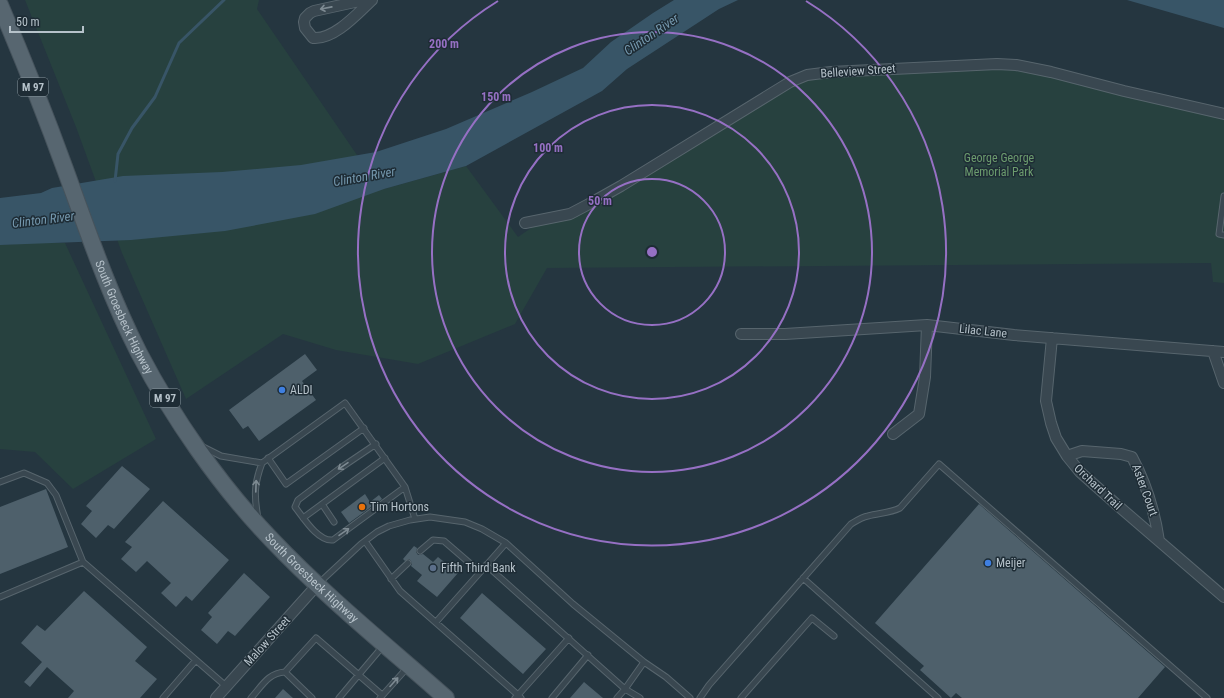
<svg xmlns="http://www.w3.org/2000/svg" width="1224" height="698" viewBox="0 0 1224 698" font-family="'Roboto Condensed',sans-serif">
	<style>
		.green { fill: #27413f }
		.water { fill: #385567 }
		.lines { fill: none; stroke-linecap: round; stroke-linejoin: round }
		.stream { stroke: #385567; stroke-width: 3 }
		.building { fill: #4e606b }
		.lane-casing { stroke: #57656d; stroke-width: 7 }
		.street-casing { stroke: #57656d; stroke-width: 12 }
		.primary-casing { stroke: #46535c; stroke-width: 18 }
		.lane { stroke: #394750; stroke-width: 5 }
		.street { stroke: #394750; stroke-width: 10 }
		.primary { stroke: #576670; stroke-width: 16 }
		.oneway { stroke: #7e8b93 }
		.ring { fill: none; stroke: #9670c4; stroke-width: 2 }
		.shop-dot { fill: #3f7fe0; stroke: #1e2c35; stroke-width: 1.5 }
		.food-dot { fill: #e8710a; stroke: #1e2c35; stroke-width: 1.5 }
		.service-dot { fill: #5c6f8a; stroke: #1e2c35; stroke-width: 1.5 }
		.labels { text-anchor: middle; stroke-width: 3; stroke-linejoin: round; paint-order: stroke }
		.shield { fill: #1e2c35; stroke: #88959d; stroke-width: 1 }
		.shield-label { font-size: 11px; font-weight: bold; fill: #b6c2ca }
		.street-label { font-size: 12px; fill: #b6c2ca; stroke: #1e2c35 }
		.park-label { font-size: 12px; fill: #6c9c6e; stroke: #1e2c35 }
		.poi-label { font-size: 12px; fill: #b6c2ca; stroke: #1e2c35; text-anchor: start }
		.water-label { font-size: 13px; font-style: italic; fill: #7598ae; stroke: #1e2c35 }
		.centre { fill: #9670c4; stroke: #1e2c35; stroke-width: 2 }
		.ring-label { font-size: 12px; text-anchor: middle; font-weight: bold; fill: #9670c4; stroke: #1e2c35; stroke-width: 3; stroke-linejoin: round; paint-order: stroke }
	</style>
	<rect width="100%" height="100%" fill="#253640"/>
	<path class="green" d="M25,0H259L257,9L357,155L384,189L466,166L518,237L544,219L570,214L807,75L997,64L1224,114V283L1213,282L1211,263L547,268L515,324L418,364L336,350L283,334L186,399L122,253L76,127Z
		M30,243H65L156,439L73,489L35,452L0,449V245Z"/>
	<path class="water" d="M674,0H738L719,9L627,69L602,91L466,166L384,189L315,214L225,231L131,240L0,245V198L41,193L52,188L123,176L222,172L301,165L376,152L446,129L532,92L583,68L611,42L653,13Z
		M1127,0H1224V28Z"/>
	<g class="lines">
		<path class="stream" d="M115,181L118,154L132,128L155,97L179,43L224,0"/>
	</g>
	<path class="building" d="M305,354L317,370L302,381L316,400L259,441L248,426L243,429L229,410Z
		M122,466L150,489L114,529L108,525L96,538L81,524L92,511L86,506Z
		M46,489L68,547L0,574V507Z
		M365,494L370,502L379,495L382,499L349,523L341,512Z
		M163,501L229,560L192,601L186,596L176,607L161,593L171,583L147,561L136,572L121,559L132,547L125,542Z
		M979,504L1165,667L1138,698H962L956,693L951,698L920,670L924,666L875,623Z
		M414,546L417,548L416,552L418,555L423,554L433,562L438,557L458,573L437,597L417,581L422,575L411,566L412,564L411,561L409,559L405,561L403,559Z
		M244,573L270,597L235,636L228,631L217,644L201,630L212,617L208,613Z
		M84,591L147,647L135,661L157,679L140,698H68L74,691L47,667L30,687L24,682L42,662L21,643L37,625L45,631Z
		M482,593L546,649L523,674L460,618Z
		M584,682L603,698H570Z
		M283,689L293,698H275Z"/>
	<g class="lines">
		<defs>
			<path id="lane" d="M1224,196L1219,234L1224,235
				M376,444L339,469L298,500L295,507C303,517 318,542 333,540L405,487
				M203,447L221,456L262,463C254,484 254,496 258,518
				M268,458L286,484L364,428
				M262,463L345,403L405,487L415,519
				M0,482L24,473L47,483L56,495L83,562
				M322,504L334,522
				M303,518L385,458
				M365,541L400,591L518,695L515,698
				M420,551L433,540L444,541L480,572
				M486,565L625,689L617,698
				M803,578L938,698
				M391,579L408,563
				M318,584L361,544L377,532L389,526L410,520L430,517L465,522L482,529L506,543L573,604L644,662L666,677L690,698
				M0,597L83,562L227,687
				M436,622L506,543
				M285,672L312,698
				M163,698L196,660
				M251,698C262,686 268,673 285,672L316,638L382,695
				M339,698L383,646
				M380,698L407,668
				M521,698L518,695L569,638
				M552,698L588,655
				M640,698L625,689L644,662
				M700,698L709,685L851,524C856,521 862,517 868,516C879,513 890,513 900,508L939,464L1207,698
				M741,698L812,618L834,636"/>
			<path id="street" d="M364,0L314,11L310,13L305,18L304,22L305,28L313,38C334,40 357,14 372,0
				M525,223L570,214L589,204L621,186L790,82L807,75L831,72L997,64L1016,65L1051,72L1124,91L1224,114
				M741,334H785L927,325L1014,335L1224,352
				M1052,338L1046,401L1051,423L1056,438L1067,456L1080,472L1116,504L1224,597
				M1213,351L1224,383
				M893,434L919,414L925,377L927,325
				M1067,456L1082,451L1121,454L1132,457C1146,483 1155,513 1159,541
				M216,698L318,584"/>
			<g id="primary">
				<path id="s1" d="M0,5C23,59 45,114 65,169C88,232 109,294 139,353C173,418 220,486 271,539C325,596 387,646 446,698"/>
			</g>
		</defs>
		<use href="#lane" class="lane-casing"/>
		<use href="#street" class="street-casing"/>
		<use href="#primary" class="primary-casing"/>
		<use href="#lane" class="lane"/>
		<use href="#street" class="street"/>
		<use href="#primary" class="primary"/>
	</g>
	<defs><path id="oneway-shaft" d="M-6 0H5M1.5-3L5.5 0L1.5 3" fill="none" stroke-width="1.6" stroke-linecap="round" stroke-linejoin="round"/></defs>
	<g class="oneway">
		<use href="#oneway-shaft" transform="translate(326 8) rotate(169)"/>
		<use href="#oneway-shaft" transform="translate(343 466) rotate(146)"/>
		<use href="#oneway-shaft" transform="translate(256 486) rotate(-88)"/>
		<use href="#oneway-shaft" transform="translate(344 532) rotate(-35)"/>
		<use href="#oneway-shaft" transform="translate(394 682) rotate(-48)"/>
	</g>
	<g class="ring">
		<circle cx="652" cy="252" r="73"/>
		<circle cx="652" cy="252" r="147"/>
		<circle cx="652" cy="252" r="220"/>
		<path d="M806 1A294 294 0 1 1 498 1"/>
	</g>
	<g class="shop-dot">
		<circle cx="282" cy="390" r="4"/>
		<circle cx="988" cy="563" r="4"/>
	</g>
	<circle class="food-dot" cx="362" cy="507" r="4"/>
	<circle class="service-dot" cx="433" cy="568" r="4"/>
	<g class="labels">
		<g class="shield">
			<rect x="18" y="78" width="30" height="18" rx="3"/>
			<rect x="150" y="389" width="30" height="18" rx="3"/>
		</g>
		<g class="shield-label">
			<text x="33" y="91">M 97</text>
			<text x="165" y="402">M 97</text>
		</g>
		<g class="street-label">
			<text transform="translate(858 71) rotate(-4)" y="4">Belleview Street</text>
			<text dy="4" stroke="none"><textPath href="#s1" startOffset="336">South Groesbeck Highway</textPath></text>
			<text transform="translate(983 331) rotate(6)" y="4">Lilac Lane</text>
			<text transform="translate(1098 487) rotate(43)" y="4">Orchard Trail</text>
			<text transform="translate(1145 490) rotate(70)" y="4">Aster Court</text>
			<text dy="4" stroke="none"><textPath href="#s1" startOffset="660">South Groesbeck Highway</textPath></text>
			<text transform="translate(267 641) rotate(-48)" y="4">Malow Street</text>
		</g>
		<g class="park-label">
			<text x="999" y="162">George George<tspan x="999" dy="14">Memorial Park</tspan></text>
		</g>
		<g class="poi-label">
			<text x="290" y="394">ALDI</text>
			<text x="370" y="511">Tim Hortons</text>
			<text x="996" y="567">Meijer</text>
			<text x="441" y="572">Fifth Third Bank</text>
		</g>
		<g class="water-label">
			<text transform="translate(651 34) rotate(-34)" y="5">Clinton River</text>
			<text transform="translate(364 176) rotate(-10)" y="5">Clinton River</text>
			<text transform="translate(43 219) rotate(-7)" y="5">Clinton River</text>
		</g>
	</g>
	<circle cx="652" cy="252" r="6" class="centre"/>
	<g class="ring-label">
		<text x="444" y="48">200 m</text>
		<text x="496" y="101">150 m</text>
		<text x="548" y="152">100 m</text>
		<text x="600" y="205">50 m</text>
	</g>
	<path d="M10 26v6h73v-6" fill="none" stroke="#b6c2ca" stroke-width="2"/>
	<text x="16" y="26" font-size="12" fill="#b6c2ca" stroke="#1e2c35" stroke-width="3" paint-order="stroke">50 m</text>
</svg>
